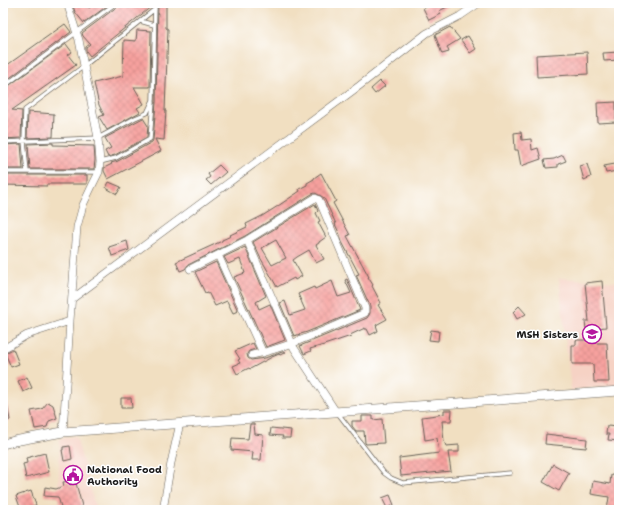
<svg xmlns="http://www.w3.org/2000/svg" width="622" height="513" viewBox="0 0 622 513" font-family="'Shantell Sans',sans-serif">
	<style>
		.built { fill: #f6d2c4 }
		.building { fill: url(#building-cross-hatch); fill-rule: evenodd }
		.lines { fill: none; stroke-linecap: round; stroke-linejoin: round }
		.service-casing { stroke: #676056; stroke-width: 5 }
		.minor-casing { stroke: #676056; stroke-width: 8 }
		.tertiary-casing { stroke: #676056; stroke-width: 10 }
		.service { stroke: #fff; stroke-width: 3.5 }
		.minor { stroke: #fff; stroke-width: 7 }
		.tertiary { stroke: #fff; stroke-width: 9 }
		.labels { text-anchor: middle; stroke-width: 3; stroke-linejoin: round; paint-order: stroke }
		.poi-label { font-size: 10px; font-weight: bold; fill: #1c1c1c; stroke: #fff; text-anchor: end }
	</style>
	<defs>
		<pattern id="building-cross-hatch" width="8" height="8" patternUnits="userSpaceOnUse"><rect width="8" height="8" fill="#f7a19e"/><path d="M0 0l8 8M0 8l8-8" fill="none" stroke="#d38a88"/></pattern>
	</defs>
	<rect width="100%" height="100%" fill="#fff"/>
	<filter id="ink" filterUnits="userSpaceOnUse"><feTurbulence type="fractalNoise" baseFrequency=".025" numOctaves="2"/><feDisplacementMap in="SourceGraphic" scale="8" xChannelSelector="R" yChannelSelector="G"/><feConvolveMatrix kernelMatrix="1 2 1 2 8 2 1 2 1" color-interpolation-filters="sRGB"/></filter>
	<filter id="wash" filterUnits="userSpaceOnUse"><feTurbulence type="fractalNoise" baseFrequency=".012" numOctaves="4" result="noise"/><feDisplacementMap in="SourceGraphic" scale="16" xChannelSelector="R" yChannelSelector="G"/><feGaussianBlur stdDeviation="0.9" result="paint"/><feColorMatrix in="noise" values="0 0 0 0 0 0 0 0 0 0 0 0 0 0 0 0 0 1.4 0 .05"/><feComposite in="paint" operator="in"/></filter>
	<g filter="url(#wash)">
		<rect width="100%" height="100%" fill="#f1dfc1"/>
		<path class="built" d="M559,278L619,282V386L571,390Z
			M76,436L96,510H58L60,439Z"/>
		<g id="blocks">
			<path class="building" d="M72,3H87L89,8L96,3H111L84,23L75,12Z
				M119,3H152V6L90,56L86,51V47L90,44L83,36L82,33L118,6Z
				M158,3H166V28L168,29L165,111H166L164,140L155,139L161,151L108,179L104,171V168L112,164L111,163L118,161L152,142L153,140L156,102Z
				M431,3H455L439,11L441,14L429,20L423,8Z
				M65,24L71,32L3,83V68Z
				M450,27L460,39L447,47L449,52L442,54L435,35Z
				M137,30L151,31L150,87H134L144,104L137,108L140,112L107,130L99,117L104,115L99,105L94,83L123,76L124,40L136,41Z
				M468,36L476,49L470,53L461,40Z
				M66,44L72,52L68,55L76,65L12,110L22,111L21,138L3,139V90Z
				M587,52L588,74L537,77L536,55Z
				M619,52V60L604,61L603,53Z
				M380,81L385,86L375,94L371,89Z
				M616,102V122L598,123L597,103Z
				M28,112L54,114L53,137L27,138Z
				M143,118L148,126L147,137L115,155L108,157L105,151L111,148L105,138Z
				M521,132L522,140L531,139L532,150L538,148L541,159L521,166L518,150H515L514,133Z
				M53,143V145L94,146L95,160L94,169H30L28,144Z
				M21,144L23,169H3V145Z
				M563,155L566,161L558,164V167L546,168L544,160L554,159Z
				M587,164L591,177L584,180L580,166Z
				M615,164L617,171L606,173L604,166Z
				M219,165L226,172L211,185L206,180L210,177L208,174Z
				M321,173L336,201L333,203L350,235L347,236L369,277H368L373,285L372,286L381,303L378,305L387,319L376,325L378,331L370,335L367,329H365V328L350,335L351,336L324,345L310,349L311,351L304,354L300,346L367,318L369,315L370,313V306L356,275L359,274L342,242L340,236V235L335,224H336L324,198L321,196L315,193L312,194L245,236L188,265L185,269L180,271L176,262L222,241V240L231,236L230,235L247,227L246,224L262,216L278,206L300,191L299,189L307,185V183L314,179V178Z
				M3,175H87V184H47V186L3,185Z
				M109,182L121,187L117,194L106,188Z
				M315,204L318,211L316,213L320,221L318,222L326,237L319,242V243L316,245L324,259L316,263L309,250L297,257L293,260L302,276L295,280L294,278L277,287L260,257L253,242ZM276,240L286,258L272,265L262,248Z
				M127,241L129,250L112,256L109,247Z
				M245,247L266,296L256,302L259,309L270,304L285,340L266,347L234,277L245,273L240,259L228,264L224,257Z
				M216,262L238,311L233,313L227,301L215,306L208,292L205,293L195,272Z
				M347,279L360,310L307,332L294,336L280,303L285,301L290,315L305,310L298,294L314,287L315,289L332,281L338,297L351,293L345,280Z
				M602,281L606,327L586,329L585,321H589L585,283Z
				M519,306L526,314L517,319L513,312Z
				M431,330L439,331L438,341L429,340Z
				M576,340H592L593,343H607L609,382H594L593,364H572V345H576Z
				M253,343L256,349L249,351L247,354L248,358L251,360L265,358L285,351L286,352L280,355L279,354L272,357L250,369L249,368L237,374L233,366L240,363L238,360L240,359L235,351Z
				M13,349L19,364L11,367L5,353Z
				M27,377L32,388L23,392L18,381Z
				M121,398H131L132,408H121Z
				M3,400H6L10,420L4,422Z
				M48,402L53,405L57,418L49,421L47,427L35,429L31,411L42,409Z
				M444,410H452L451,421H442L444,441L446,446L459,445V452H448L451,471L401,476L399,458L439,453L437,438L425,440L422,417L444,414Z
				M362,416H373V420L382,419L384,443L366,444L365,443L364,431H356L352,426V421H362Z
				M250,424H254L255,434L263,435L261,460H252L253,452L231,450L232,438L248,439Z
				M607,426L619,427V441L608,440L609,434H606Z
				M271,428L291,430L290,438H282L283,436L270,435Z
				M546,434L587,439L586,448L545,444Z
				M70,446L72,459L64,461L62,450H63V447Z
				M45,453L49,472L26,478L23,464L27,463L26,458Z
				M553,464L569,473L559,491L543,482Z
				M611,475L619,476V505H618L617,510H607L609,497L591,494L593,481L610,484Z
				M69,481L70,485L76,483L83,510H62L58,497L44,496L45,487L56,489L64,486L63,482Z
				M31,491L36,505L30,507V510H21L16,496Z
				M390,495L394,505L387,508L382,498Z"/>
		</g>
	</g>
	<g filter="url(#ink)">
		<use href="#blocks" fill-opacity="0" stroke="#676056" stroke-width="1"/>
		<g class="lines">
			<defs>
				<path id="service" d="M140,21L154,25
					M3,87L116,3
					M3,142L98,138L135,118L147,113L153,100L155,3
					M100,162L116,158L150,139L153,102
					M3,172H99
					M27,172L24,141L25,110L84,66L155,9
					M337,412L384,473L391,478L403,483L510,473"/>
				<path id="minor" d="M247,240L294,348L336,412
					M218,255L263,353
					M190,269L247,240L315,198L319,200L365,308V313C328,328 291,347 252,355
					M72,299L359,86L427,33L460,16L479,3
					M3,349L27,335L70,321
					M63,432L70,321L77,227L83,205L92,186L99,172L100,162L98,138L79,40L67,3
					M163,510L171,463L180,423"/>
				<path id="tertiary" d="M3,444L14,441L63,432L619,391"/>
			</defs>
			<use href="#service" class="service-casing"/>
			<use href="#minor" class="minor-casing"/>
			<use href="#tertiary" class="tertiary-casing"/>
			<use href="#service" class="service"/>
			<use href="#minor" class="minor"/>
			<use href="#tertiary" class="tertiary"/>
		</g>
	</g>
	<defs>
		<symbol id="school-ring" viewBox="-11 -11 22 22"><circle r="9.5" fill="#fff" stroke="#b5179e" stroke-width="1.5"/><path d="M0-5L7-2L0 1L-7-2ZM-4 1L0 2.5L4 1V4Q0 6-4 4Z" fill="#b5179e"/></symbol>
		<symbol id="civic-ring" viewBox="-11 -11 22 22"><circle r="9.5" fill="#fff" stroke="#b5179e" stroke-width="1.5"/><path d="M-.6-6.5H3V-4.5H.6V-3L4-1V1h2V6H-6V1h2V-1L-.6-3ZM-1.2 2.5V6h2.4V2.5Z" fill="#b5179e"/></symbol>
	</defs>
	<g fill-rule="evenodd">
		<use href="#school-ring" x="581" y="323" width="22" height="22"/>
		<use href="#civic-ring" x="62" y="464" width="22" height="22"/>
	</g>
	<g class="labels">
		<g class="poi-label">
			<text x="578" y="338">MSH Sisters</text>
			<text x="87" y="473" text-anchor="start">National Food<tspan x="87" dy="12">Authority</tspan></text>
		</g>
	</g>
	<rect width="622" height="513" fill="none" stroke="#fff" stroke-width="16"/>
</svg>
